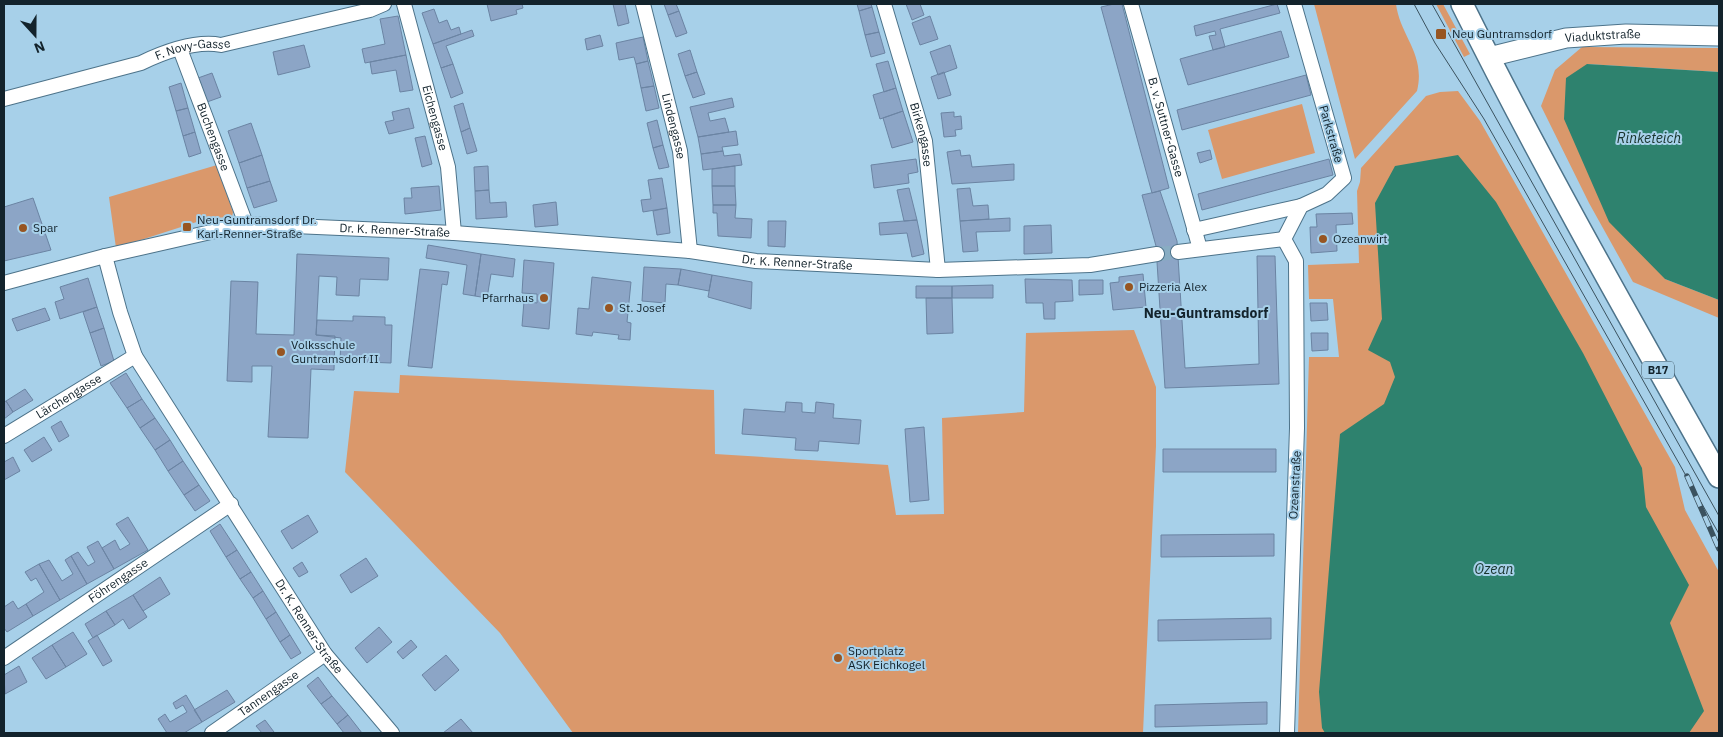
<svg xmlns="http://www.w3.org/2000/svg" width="1723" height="737" viewBox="0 0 1723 737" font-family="'IBM Plex Sans',sans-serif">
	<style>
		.green { fill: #da986b }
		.water { fill: #2e826e }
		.building { fill: #8ca5c6; stroke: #6b84a3 }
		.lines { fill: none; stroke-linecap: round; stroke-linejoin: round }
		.street-tunnel { stroke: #89adc3; stroke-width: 14; stroke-dasharray: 14 7; stroke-linecap: butt }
		.street-casing { stroke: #4d738a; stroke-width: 16 }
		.secondary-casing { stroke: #4d738a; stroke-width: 21 }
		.primary-casing { stroke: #4d738a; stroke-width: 24 }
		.street { stroke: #fff; stroke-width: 14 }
		.secondary { stroke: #fff; stroke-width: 19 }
		.primary { stroke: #fff; stroke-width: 21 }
		.tram { stroke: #3b525f; stroke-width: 1 }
		.rail-casing { stroke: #3b525f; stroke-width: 5.5 }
		.rail { stroke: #a7d0e9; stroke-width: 4; stroke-dasharray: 11; stroke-linecap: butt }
		.poi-dot { fill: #975522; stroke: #a7d0e9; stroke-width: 2 }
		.labels { text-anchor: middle; stroke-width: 4; stroke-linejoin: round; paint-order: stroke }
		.shield { fill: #a7d0e9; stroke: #3f5765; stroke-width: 1 }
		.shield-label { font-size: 11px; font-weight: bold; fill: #13232c }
		.poi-label { font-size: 12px; fill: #13232c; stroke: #a7d0e9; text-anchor: start }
		.street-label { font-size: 12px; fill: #13232c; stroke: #a7d0e9 }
		.water-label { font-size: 14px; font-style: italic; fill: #19332c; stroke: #a7d0e9 }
		.neighbourhood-label { font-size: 14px; font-weight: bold; fill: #13232c; stroke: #a7d0e9 }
	</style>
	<rect width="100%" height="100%" fill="#a7d0e9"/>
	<path class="green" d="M1314,4H1396C1400,36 1426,54 1417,91L1355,159Z
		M1436,4H1443L1470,54L1464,57Z
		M1582,47L1719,48V72L1587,64L1665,279L1719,300V318L1633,282L1589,203L1541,106L1555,70Z
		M1458,91L1480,121L1675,467L1685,510L1719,572V733H1298L1309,357H1339L1333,299H1309L1308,265L1359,263L1357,191L1360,182L1361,168L1426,96L1440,92Z
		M1302,104L1315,153L1222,179L1208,130Z
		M217,165L233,212L232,217L209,218L116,248L109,197Z
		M1134,330L1156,387V446L1143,733H573L500,633L345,472L354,391L399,393L400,375L714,390L715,454L888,465L896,515L944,514L942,418L1024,412L1026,333Z"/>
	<path class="water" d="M1587,64L1719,72V300L1665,279L1609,222L1564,119L1566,78Z
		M1458,155L1496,202L1583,353L1642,468L1646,507L1689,585L1670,623L1704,711L1689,733H1325L1322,728L1319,692L1340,434L1384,404L1395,377L1390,362L1368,350L1382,319L1375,203L1395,166Z"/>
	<path class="building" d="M487,4H522L523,8L516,10L517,14L491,21Z
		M613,4H625L629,23L618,26Z
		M664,4H676L679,11L668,15Z
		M857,4H871L872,7L859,11Z
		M906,4H920L924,15L912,20Z
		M1114,4H1122L1169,188L1152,193L1101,7Z
		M1277,4L1280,13L1220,29L1225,47L1213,50L1209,36L1216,35L1215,31L1196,36L1194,26Z
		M872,7L879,32L865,35L859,11Z
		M434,9L439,23L447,20L451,30L459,27L461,34L433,44L422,13Z
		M679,11L687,33L676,37L668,15Z
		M398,16L406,55L365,63L362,49L385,44L380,19Z
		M930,16L938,39L920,45L912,23Z
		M472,30L474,36L446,46L453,64L441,68L433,44Z
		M1281,31L1289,57L1188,85L1180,59Z
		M879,32L885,53L871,57L865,35Z
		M600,35L603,46L587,50L585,39Z
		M643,37L648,61L636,64L634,57L619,60L616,43Z
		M304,45L310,67L278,75L273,52Z
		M950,45L957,68L938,75L930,52Z
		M690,50L697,72L685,76L678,54Z
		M406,55L413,90L400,92L396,70L372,74L370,62Z
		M648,61L654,86L641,88L636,64Z
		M888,61L896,88L884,92L876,64Z
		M453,64L463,93L451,98L441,68Z
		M697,72L705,94L693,98L685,76Z
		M944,72L951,95L938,99L931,77Z
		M212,73L221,97L207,102L198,78Z
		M1306,75L1311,95L1182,130L1177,110Z
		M181,83L188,108L176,111L169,87Z
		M654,86L659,108L646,111L641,88Z
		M896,88L903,111L880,119L873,95Z
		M732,98L734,107L708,113L710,121L725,118L729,132L698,137L690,107Z
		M463,103L470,128L461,132L454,106Z
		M188,108L195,132L183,136L176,111Z
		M409,108L414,128L389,134L385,122L394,120L392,112Z
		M903,111L913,142L892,148L883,118Z
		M954,112V117L961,116L962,129L955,130L956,136L944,137L941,113Z
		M657,120L663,145L653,148L647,123Z
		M251,123L262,155L239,163L228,131Z
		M470,128L477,151L467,154L461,132Z
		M736,131L738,145L722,147L723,151L701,154L698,137Z
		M195,132L201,153L189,157L183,136Z
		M425,136L432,164L422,167L415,138Z
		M663,145L669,167L659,169L653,148Z
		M960,150L961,156L970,155L972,167L1014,164V180L952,184L947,152Z
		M1210,150L1212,159L1200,163L1197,153Z
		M723,151L724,156L740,154L742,165L703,170L701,154Z
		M262,155L270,181L247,188L239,163Z
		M916,159L918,172L908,174L909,183L874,188L871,165Z
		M1329,159L1333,175L1202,210L1198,194Z
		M488,166L489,190L475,191L474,167Z
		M735,166V186H712V169Z
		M662,178L667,208L643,212L641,200L651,199L648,180Z
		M270,181L277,201L254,208L247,188Z
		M439,186L441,210L405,214L404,198H412L411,188Z
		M712,186H735L736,205H713Z
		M909,188L917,220L904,221L897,190Z
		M970,188L973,206L988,205L989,219L960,221L957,189Z
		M489,190L490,203L506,202L507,217L476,219L475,191Z
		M1160,191L1177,241L1185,368L1259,364L1257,256H1275L1279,384L1165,388L1156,246L1142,195Z
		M33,198L51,250L4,261V207Z
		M556,202L558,225L535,227L533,205Z
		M713,205H736L735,218L752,219L751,238L718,236L717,213H713Z
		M667,208L670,233L657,235L653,211Z
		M1352,213L1353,224L1336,225L1337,251L1311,253L1310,227H1317L1316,214Z
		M1010,218V231L976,232L978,251L963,252L960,221Z
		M917,220L924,254L912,257L907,233L880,235L879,223Z
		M768,221H786L785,247L768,246Z
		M1051,225L1052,253L1024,254V226Z
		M428,245L481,254L475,296L463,294L467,265L426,258Z
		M297,254L389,258L388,280L360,279L359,296L336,295L337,277L319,276L316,335L335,336L334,370L311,369L308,438L268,437L272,366H252V382L227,381L231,281L258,282L256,334L294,335Z
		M481,254L515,259L513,277L491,274L487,298L475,296Z
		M524,260L554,263L549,329L522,326L524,301L537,303V294L522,293Z
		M644,267L681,269L678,285L666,284L665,303L642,301Z
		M420,269L449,272L447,285L442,284L432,368L408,366Z
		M681,269L712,275L709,291L678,285Z
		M1143,274L1146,307L1113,310L1110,283L1119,282V277Z
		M712,275L752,282L751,309L708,297Z
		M592,277L631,282L627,322L631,323L630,340L618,339L619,335L593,332L592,336L576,334L578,308L589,309Z
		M88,278L97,307L60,319L55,302L64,299L60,287Z
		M1025,279L1072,280L1073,301L1055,302V319H1044L1043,303H1026Z
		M1079,280H1103V294L1079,295Z
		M993,285V298H952V286Z
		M916,286H952V298H916Z
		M926,298H952L953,333L927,334Z
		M1310,303H1327L1328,320L1311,321Z
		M97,307L104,328L90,333L83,312Z
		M45,308L50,320L17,331L12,319Z
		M353,316L385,317V325H392L391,363L340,361L341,338L316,335L317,320L353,321Z
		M104,328L114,361L101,366L90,333Z
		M1311,333H1328V350L1312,351Z
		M126,373L142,399L127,408L110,383Z
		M25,389L33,400L13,412L6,401Z
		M142,399L155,418L140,428L127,408Z
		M6,401L13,412L4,419V402Z
		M786,402L802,403V412L815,413L816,402L834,404L833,418L861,420L859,444L819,441L818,451L795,450L796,438L742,434L744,409L785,412Z
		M155,418L170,440L155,450L140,428Z
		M61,421L69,436L59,442L51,427Z
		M924,427L929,500L910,502L905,429Z
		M44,437L52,450L32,462L24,450Z
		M170,440L183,461L168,471L155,450Z
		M1163,449H1276V472H1163Z
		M13,457L20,471L4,480V462Z
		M183,461L199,485L184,495L168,471Z
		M199,485L210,501L195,511L184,495Z
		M308,515L318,532L292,549L281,531Z
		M128,517L148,550L114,569L102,548L115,540L120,550L130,544L116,524Z
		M220,524L237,550L226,557L210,531Z
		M1274,534V556L1161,557V535Z
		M98,541L114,569L87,584L71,556L78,552L88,566L95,562L87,547Z
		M237,550L251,572L240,579L226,557Z
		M71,556L87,584L60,600L39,564L49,560L62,581L73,574L65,560Z
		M366,558L378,576L351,593L340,575Z
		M302,562L308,572L299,577L293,568Z
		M39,564L60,600L33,616L26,604L44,592L36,578L31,581L25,572Z
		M251,572L263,591L253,598L240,579Z
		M160,577L170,594L143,611L133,595Z
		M263,591L276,612L266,619L253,598Z
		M133,595L147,617L129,629L123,619L115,625L106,611Z
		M13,601L18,609L26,604L33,616L7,632L4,628V607Z
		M106,611L115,625L93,638L85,624Z
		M276,612L290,635L280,642L266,619Z
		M1271,618V639L1158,641V620Z
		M379,627L392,642L367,663L355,648Z
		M73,632L87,654L66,667L52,645Z
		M97,635L112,661L103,666L88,641Z
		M290,635L301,653L291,659L280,642Z
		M411,640L417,647L403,659L397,652Z
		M52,645L66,667L46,679L32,658Z
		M446,655L459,670L435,691L422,675Z
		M19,666L27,682L5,694L4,675Z
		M318,677L332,696L321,704L307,686Z
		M227,690L235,702L202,722L194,710Z
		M186,695L202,722L184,733H167L158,719L165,714L170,722L187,712L183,705L176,709L173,703Z
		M332,696L348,715L337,724L321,704Z
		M1267,702V724L1155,727V705Z
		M348,715L362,733H344L337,724Z
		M461,719L473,733H443Z
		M265,720L274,732L272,733H262L256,726Z"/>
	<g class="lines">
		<path class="street-tunnel" d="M1157,254L1178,252"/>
		<defs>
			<g id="street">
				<path id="s1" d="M404,4L448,167L454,233"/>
				<path id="s2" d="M643,4L680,151L690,251"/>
				<path id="s3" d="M884,4L925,141L938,270"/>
				<path id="s4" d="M1131,4L1200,249"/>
				<path id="s5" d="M180,49L246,224"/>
				<path id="s6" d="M4,99L141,63C164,52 195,40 221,45L370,10L384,4"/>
				<path d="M1194,230L1301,206"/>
				<path d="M1284,239L1296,261L1297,428L1287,733"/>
				<path d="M1284,239L1301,206L1327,194L1344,178L1294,4"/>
				<path d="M1178,252L1284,239"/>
				<path id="s7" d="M105,256L120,312L135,356L325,654L392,733"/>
				<path id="s8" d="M4,283L105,256L246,224L454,233L690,251L756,261L938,270L1090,265L1157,254"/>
				<path id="s9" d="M4,436L135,356"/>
				<path id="s10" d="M4,658L231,504"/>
				<path id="s11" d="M212,733L325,654"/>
			</g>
			<g id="secondary">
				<path id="s12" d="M1489,57L1566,38L1626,34L1719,36"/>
			</g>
			<path id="primary" d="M1462,4C1542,165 1631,321 1719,477"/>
		</defs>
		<use href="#street" class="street-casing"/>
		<use href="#secondary" class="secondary-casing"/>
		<use href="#primary" class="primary-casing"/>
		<use href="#street" class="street"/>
		<use href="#secondary" class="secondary"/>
		<use href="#primary" class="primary"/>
		<path class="tram" d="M1414,4L1435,43L1484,119L1719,534
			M1432,4L1719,516"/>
		<defs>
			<path id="rail" d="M1687,476L1719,549"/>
		</defs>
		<use href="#rail" class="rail-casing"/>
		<use href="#rail" class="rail"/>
	</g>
	<g class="poi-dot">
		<rect x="1435" y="28" width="12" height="12" rx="2.5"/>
		<rect x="182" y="222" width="10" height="10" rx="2.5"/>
		<circle cx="23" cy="228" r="5"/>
		<circle cx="1323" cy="239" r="5"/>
		<circle cx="1129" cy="287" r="5"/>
		<circle cx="544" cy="298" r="5"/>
		<circle cx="609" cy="308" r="5"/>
		<circle cx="281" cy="352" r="5"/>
		<circle cx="838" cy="658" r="5"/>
	</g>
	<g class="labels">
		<rect class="shield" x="1642" y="361.5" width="32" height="17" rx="4"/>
		<g class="shield-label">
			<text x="1658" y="374">B17</text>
		</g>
		<g class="poi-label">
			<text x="1452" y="38">Neu Guntramsdorf</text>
			<text x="197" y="224">Neu-Guntramsdorf Dr.<tspan x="197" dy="14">Karl-Renner-Straße</tspan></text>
			<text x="33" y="232">Spar</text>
			<text x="1333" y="243">Ozeanwirt</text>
			<text x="1139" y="291">Pizzeria Alex</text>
			<text x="534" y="302" text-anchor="end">Pfarrhaus</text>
			<text x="619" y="312">St. Josef</text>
			<text x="291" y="349">Volksschule<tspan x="291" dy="14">Guntramsdorf II</tspan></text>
			<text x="848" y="655">Sportplatz<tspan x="848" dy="14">ASK Eichkogel</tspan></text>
		</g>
		<g class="street-label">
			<text dy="4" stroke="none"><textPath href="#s12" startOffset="116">Viaduktstraße</textPath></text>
			<text dy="4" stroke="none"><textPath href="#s6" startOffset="196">F. Novy-Gasse</textPath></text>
			<text dy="4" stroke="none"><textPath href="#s1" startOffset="118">Eichengasse</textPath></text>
			<text dy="4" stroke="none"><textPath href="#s2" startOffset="126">Lindengasse</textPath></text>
			<text dy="4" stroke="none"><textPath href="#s4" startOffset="128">B. v. Suttner-Gasse</textPath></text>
			<text transform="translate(1331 134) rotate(74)" y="4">Parkstraße</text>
			<text dy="4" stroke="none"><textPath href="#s3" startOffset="136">Birkengasse</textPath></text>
			<text dy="4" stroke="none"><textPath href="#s5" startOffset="94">Buchengasse</textPath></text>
			<text dy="4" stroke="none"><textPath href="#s8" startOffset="398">Dr. K. Renner-Straße</textPath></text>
			<text dy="4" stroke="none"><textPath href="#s8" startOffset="802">Dr. K. Renner-Straße</textPath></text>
			<text dy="4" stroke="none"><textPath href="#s9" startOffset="76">Lärchengasse</textPath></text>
			<text transform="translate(1295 485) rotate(-87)" y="4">Ozeanstraße</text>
			<text dy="4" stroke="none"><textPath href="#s10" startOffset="138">Föhrengasse</textPath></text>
			<text dy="4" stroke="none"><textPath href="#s7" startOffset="426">Dr. K. Renner-Straße</textPath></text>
			<text dy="4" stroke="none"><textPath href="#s11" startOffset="69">Tannengasse</textPath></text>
		</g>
		<g class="water-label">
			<text x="1649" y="143">Rinketeich</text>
			<text x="1494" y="574">Ozean</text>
		</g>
		<g class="neighbourhood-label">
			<text x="1206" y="318">Neu-Guntramsdorf</text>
		</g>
	</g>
	<rect width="1723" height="737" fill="none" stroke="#13232c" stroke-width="10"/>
	<g transform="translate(35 35) rotate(159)" stroke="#a7d0e9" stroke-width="4" paint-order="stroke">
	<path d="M0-4L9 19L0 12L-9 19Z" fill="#13232c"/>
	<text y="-8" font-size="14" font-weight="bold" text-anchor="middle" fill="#13232c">N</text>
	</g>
</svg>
